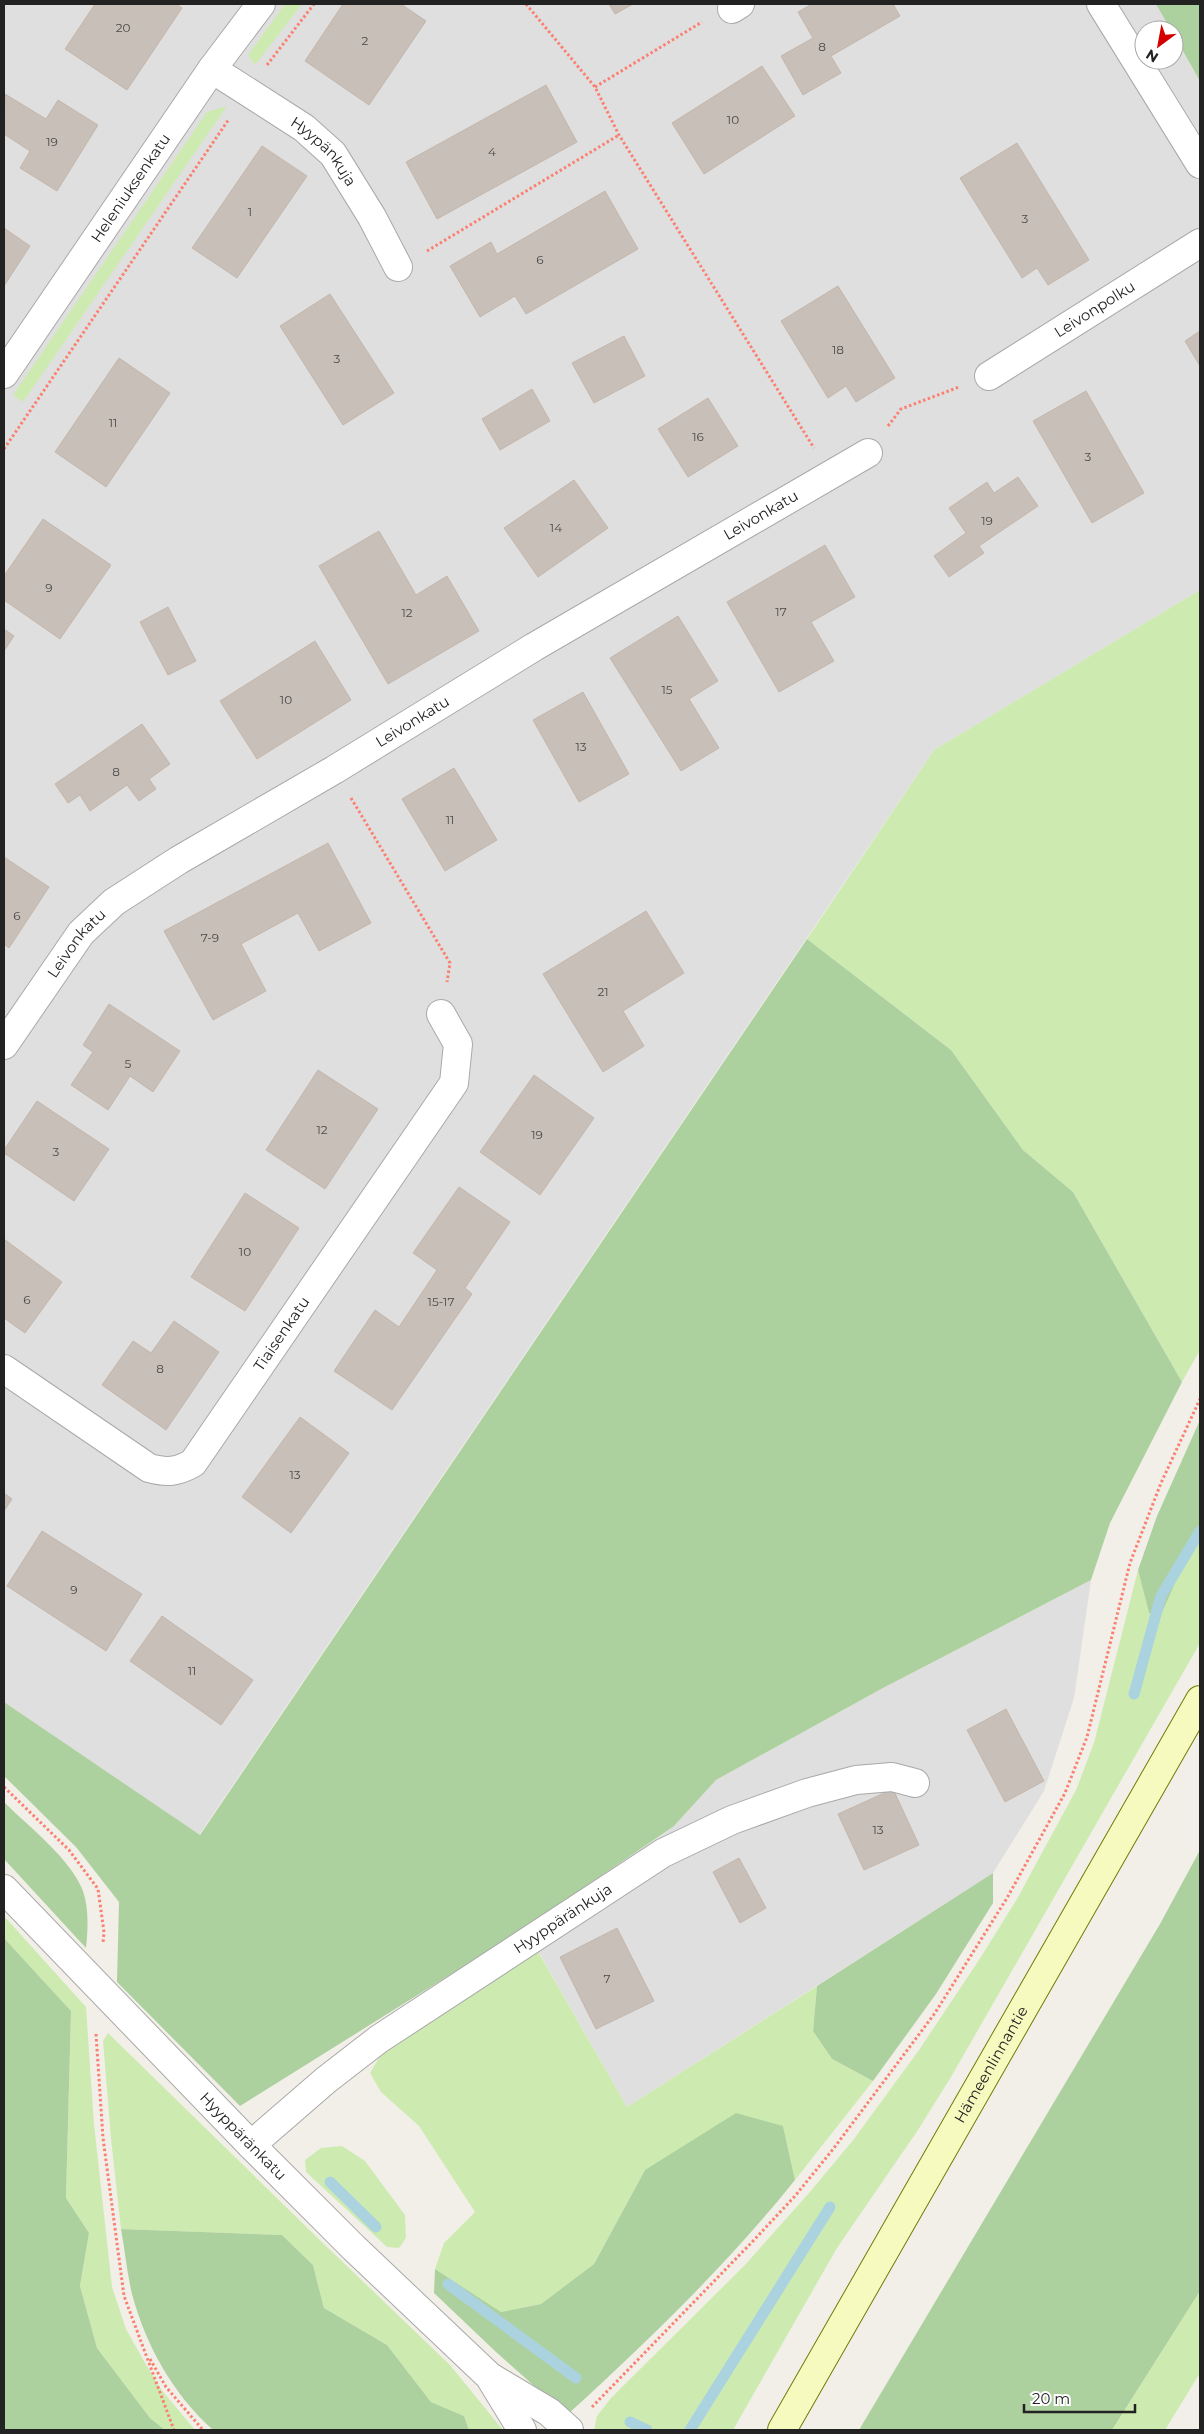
<svg xmlns="http://www.w3.org/2000/svg" width="1204" height="2434" viewBox="0 0 1204 2434" font-family="Montserrat,sans-serif">
	<style>
		.residential { fill: #e0dfdf; fill-rule: evenodd }
		.grass { fill: #cdebb0 }
		.forest { fill: #add19e }
		.lines { fill: none; stroke-linecap: round; stroke-linejoin: round }
		.stream { stroke: #aad3df; stroke-width: 11 }
		.building { fill: #c7bfb8; stroke: #c4b6ab }
		.minor-casing { stroke: #a9a9a9; stroke-width: 30 }
		.tertiary-casing { stroke: #a9a9a9; stroke-width: 30 }
		.secondary-casing { stroke: #707d05; stroke-width: 30 }
		.path { stroke: #fa8072; stroke-width: 3; stroke-dasharray: 2.5 2.5; stroke-linecap: butt }
		.minor { stroke: #fff; stroke-width: 28 }
		.tertiary { stroke: #fff; stroke-width: 28 }
		.secondary { stroke: #f7fabf; stroke-width: 28 }
		.labels { text-anchor: middle; stroke-width: 4; stroke-linejoin: round; paint-order: stroke }
		.number-label { font-size: 12px; fill: #4b4948 }
		.street-label { font-size: 15px; fill: #222; stroke: #fff }
	</style>
	<rect width="100%" height="100%" fill="#f2efe9"/>
	<path class="residential" d="M4,4H1200V590L934,750L199,1835L4,1702ZM1144,30H1174V60H1144Z
		M1091,1580L1074,1698L1044,1791L993,1873L627,2107L525,1928L674,1826L716,1780L883,1688Z"/>
	<path class="grass" d="M285,4H302L255,65L248,55Z
		M227,106L23,402L13,395L207,112Z
		M1200,590V1350L1182,1382L1073,1192L1023,1150L951,1050L807,939L934,750Z
		M1200,1541V1643L951,2077L918,2130L837,2248L733,2430H594L597,2416L611,2398L744,2266L809,2193L854,2139L919,2050L979,1960L1017,1899L1076,1790L1094,1743L1138,1570L1149,1613L1160,1617L1177,1579Z
		M4,1916L86,2007L94,2124L112,2287L126,2329L144,2361L160,2388L195,2430H165L150,2418L97,2348L80,2286L89,2233L66,2198L71,2011L4,1938Z
		M536,1948L627,2107L817,1986L813,2031L832,2059L873,2081L795,2180L783,2126L645,2170L594,2264L541,2304L501,2312L435,2269L444,2243L475,2212L419,2126L381,2092L370,2073L386,2046Z
		M108,2033L326,2246L450,2365L503,2430H469L464,2416L431,2402L387,2345L324,2308L313,2265L282,2235L121,2229L111,2139L103,2041Z
		M342,2146L365,2161L405,2215L406,2238L399,2248L387,2247L306,2172L305,2160L321,2148Z
		M1200,2291V2373L1165,2430H1112Z"/>
	<path class="forest" d="M1156,4H1200V81L1174,35V30H1171Z
		M807,939L951,1050L1023,1150L1073,1192L1182,1382L1110,1523L1091,1580L883,1688L716,1780L674,1826L525,1928L240,2106L117,1982L119,1902L76,1847L4,1776V1702L200,1835Z
		M1200,1420V1541L1177,1579L1160,1617L1149,1613L1138,1570L1157,1516Z
		M4,1802C28,1826 71,1859 83,1891C89,1909 88,1930 86,1948L4,1859Z
		M1200,1850V2291L1112,2430H859L1160,1924Z
		M993,1873V1903L936,1994L873,2081L832,2059L813,2031L817,1986Z
		M4,1938L71,2011L66,2198L89,2233L80,2286L97,2348L150,2418L165,2430H4Z
		M736,2113L783,2126L795,2180C727,2265 647,2342 567,2415L496,2352L434,2293L435,2269L501,2312L541,2304L594,2264L645,2170Z
		M121,2229L282,2235L313,2265L324,2308L387,2345L431,2402L464,2416L469,2430H213C173,2394 146,2346 132,2294C127,2273 125,2251 121,2229Z"/>
	<g class="lines">
		<path class="stream" d="M1134,1694L1161,1596L1200,1531
			M330,2182L376,2227
			M448,2284L576,2378
			M630,2422L647,2430
			M690,2430L830,2207"/>
	</g>
	<path class="building" d="M95,4H176L182,8L127,90L65,49Z
		M343,4H401L426,21L369,105L305,61Z
		M609,4H633L615,14Z
		M812,4H893L900,16L831,56L841,73L803,95L781,56L813,38L798,12Z
		M762,66L795,116L704,174L672,123Z
		M546,85L577,142L437,219L406,162Z
		M5,94L46,119L58,100L98,125L57,191L20,168L30,151L4,134Z
		M1017,143L1089,260L1048,285L1037,268L1022,278L960,178Z
		M262,146L307,176L237,278L192,248Z
		M605,191L638,249L526,314L515,296L480,317L450,266L491,242L497,254Z
		M4,228L30,246L4,286Z
		M838,286L895,378L856,402L846,386L828,398L781,321Z
		M330,294L394,393L343,425L280,326Z
		M1200,331V366L1185,341Z
		M624,336L645,376L594,403L572,363Z
		M119,358L170,393L106,487L55,452Z
		M532,389L550,421L500,450L482,419Z
		M1086,391L1144,493L1092,523L1033,421Z
		M708,398L738,446L688,477L658,429Z
		M1018,477L1038,506L979,546L984,553L949,577L934,556L966,533L949,508L987,482L994,493Z
		M574,480L608,528L538,577L504,528Z
		M43,519L111,565L60,639L4,600V576Z
		M379,531L416,595L447,576L479,631L388,684L319,566Z
		M825,545L855,597L811,622L834,661L779,692L727,602Z
		M168,607L196,661L168,675L140,622Z
		M678,616L718,681L689,699L719,748L681,771L610,658Z
		M4,629L14,636L4,651Z
		M315,641L351,700L257,759L220,701Z
		M583,692L629,774L579,802L533,720Z
		M142,724L170,764L149,779L156,789L139,801L127,785L90,811L80,795L68,803L55,784Z
		M454,768L497,840L445,871L402,799Z
		M328,843L371,923L319,951L298,913L241,944L266,991L213,1020L164,931Z
		M4,857L49,887L9,948L4,944Z
		M646,911L684,973L623,1011L644,1046L603,1072L543,974Z
		M109,1004L180,1051L153,1092L130,1076L108,1110L71,1085L93,1052L83,1045Z
		M318,1070L378,1109L325,1189L266,1150Z
		M534,1075L594,1118L540,1195L480,1152Z
		M37,1101L109,1149L74,1201L4,1153V1150Z
		M459,1187L510,1222L465,1288L472,1294L392,1410L334,1371L375,1310L399,1327L437,1270L413,1253Z
		M245,1193L299,1228L245,1311L191,1277Z
		M4,1239L62,1282L25,1333L4,1318Z
		M174,1321L219,1352L166,1430L102,1385L133,1341L151,1353Z
		M300,1417L349,1453L291,1533L242,1497Z
		M4,1493L12,1499L4,1511Z
		M42,1531L142,1594L106,1651L7,1586Z
		M162,1616L253,1680L221,1725L130,1661Z
		M1006,1709L1044,1781L1005,1802L967,1730Z
		M893,1789L919,1845L864,1870L838,1814Z
		M739,1858L766,1908L740,1923L713,1872Z
		M617,1928L654,2001L596,2029L560,1957Z"/>
	<g class="lines">
		<defs>
			<g id="minor">
				<path d="M1101,4L1200,164"/>
				<path d="M732,9L740,4"/>
				<path id="s1" d="M212,69L304,128L333,154L372,217L398,267"/>
				<path id="s2" d="M4,374L212,69L261,4"/>
				<path id="s3" d="M989,376L1200,243"/>
				<path id="s4" d="M4,1045L81,933L114,902L179,860L334,770L534,647L868,453"/>
				<path id="s5" d="M4,1369L149,1468C167,1473 177,1472 193,1463L454,1083L458,1044L441,1014"/>
				<path id="s6" d="M251,2145L326,2080L379,2039L663,1853L732,1820L807,1793L856,1780L892,1777L915,1783"/>
			</g>
			<g id="tertiary">
				<path id="s7" d="M4,1889L251,2145L354,2248L489,2376L522,2430"/>
				<path d="M492,2378L549,2412L569,2430"/>
			</g>
			<g id="secondary">
				<path id="s8" d="M782,2430L1200,1700"/>
			</g>
		</defs>
		<use href="#minor" class="minor-casing"/>
		<use href="#tertiary" class="tertiary-casing"/>
		<use href="#secondary" class="secondary-casing"/>
		<path class="path" d="M526,4L595,87L619,135L814,448
			M267,65L314,4
			M595,87L702,22
			M427,251L619,135
			M888,426L901,409L959,387
			M4,449L229,119
			M351,798L450,963L447,982
			M4,1787L69,1850L98,1889L104,1932L103,1943
			M96,2034L103,2138L124,2296L174,2430
			M150,2359L166,2387L203,2430
			M592,2407L755,2239L795,2196L834,2148L935,2013L1007,1898L1065,1793L1087,1737L1130,1563L1161,1483L1200,1399"/>
		<use href="#minor" class="minor"/>
		<use href="#tertiary" class="tertiary"/>
		<use href="#secondary" class="secondary"/>
	</g>
	<g class="labels">
		<g class="number-label">
			<text x="123" y="32">20</text>
			<text x="365" y="45">2</text>
			<text x="822" y="51">8</text>
			<text x="733" y="124">10</text>
			<text x="52" y="146">19</text>
			<text x="492" y="156">4</text>
			<text x="250" y="216">1</text>
			<text x="1025" y="223">3</text>
			<text x="540" y="264">6</text>
			<text x="838" y="354">18</text>
			<text x="337" y="363">3</text>
			<text x="113" y="427">11</text>
			<text x="698" y="441">16</text>
			<text x="1088" y="461">3</text>
			<text x="987" y="525">19</text>
			<text x="556" y="532">14</text>
			<text x="49" y="592">9</text>
			<text x="781" y="616">17</text>
			<text x="407" y="617">12</text>
			<text x="667" y="694">15</text>
			<text x="286" y="704">10</text>
			<text x="581" y="751">13</text>
			<text x="116" y="776">8</text>
			<text x="450" y="824">11</text>
			<text x="17" y="920">6</text>
			<text x="210" y="942">7-9</text>
			<text x="603" y="996">21</text>
			<text x="128" y="1068">5</text>
			<text x="322" y="1134">12</text>
			<text x="537" y="1139">19</text>
			<text x="56" y="1156">3</text>
			<text x="245" y="1256">10</text>
			<text x="27" y="1304">6</text>
			<text x="441" y="1306">15-17</text>
			<text x="160" y="1373">8</text>
			<text x="295" y="1479">13</text>
			<text x="74" y="1594">9</text>
			<text x="192" y="1675">11</text>
			<text x="878" y="1834">13</text>
			<text x="607" y="1983">7</text>
		</g>
		<g class="street-label">
			<text dy="5" stroke="none"><textPath href="#s1" startOffset="140">Hyypänkuja</textPath></text>
			<text dy="5" stroke="none"><textPath href="#s2" startOffset="225">Heleniuksenkatu</textPath></text>
			<text dy="5" stroke="none"><textPath href="#s3" startOffset="125">Leivonpolku</textPath></text>
			<text dy="5" stroke="none"><textPath href="#s4" startOffset="935">Leivonkatu</textPath></text>
			<text dy="5" stroke="none"><textPath href="#s4" startOffset="530">Leivonkatu</textPath></text>
			<text dy="5" stroke="none"><textPath href="#s4" startOffset="125">Leivonkatu</textPath></text>
			<text dy="5" stroke="none"><textPath href="#s5" startOffset="378">Tiaisenkatu</textPath></text>
			<text dy="5" stroke="none"><textPath href="#s6" startOffset="386">Hyyppäränkuja</textPath></text>
			<text dy="5" stroke="none"><textPath href="#s8" startOffset="421">Hämeenlinnantie</textPath></text>
			<text dy="5" stroke="none"><textPath href="#s7" startOffset="344">Hyyppäränkatu</textPath></text>
		</g>
	</g>
	<rect width="1204" height="2434" fill="none" stroke="#222222" stroke-width="10"/>
	<g transform="translate(1159 45) rotate(212)"><circle r="24" fill="#ffffff" stroke="#a7a7a7"/>
	<path d="M0-4L9 19L0 12L-9 19Z" fill="#d40000"/>
	<text y="-8" font-size="14" font-weight="bold" text-anchor="middle" fill="#222222">N</text>
	</g>
	<path d="M1024 2404v8h111v-8" fill="none" stroke="#222222" stroke-width="2.5"/>
	<text x="1032" y="2404" font-size="15" fill="#222222" stroke="#ffffff" stroke-width="4" paint-order="stroke">20 m</text>
</svg>
